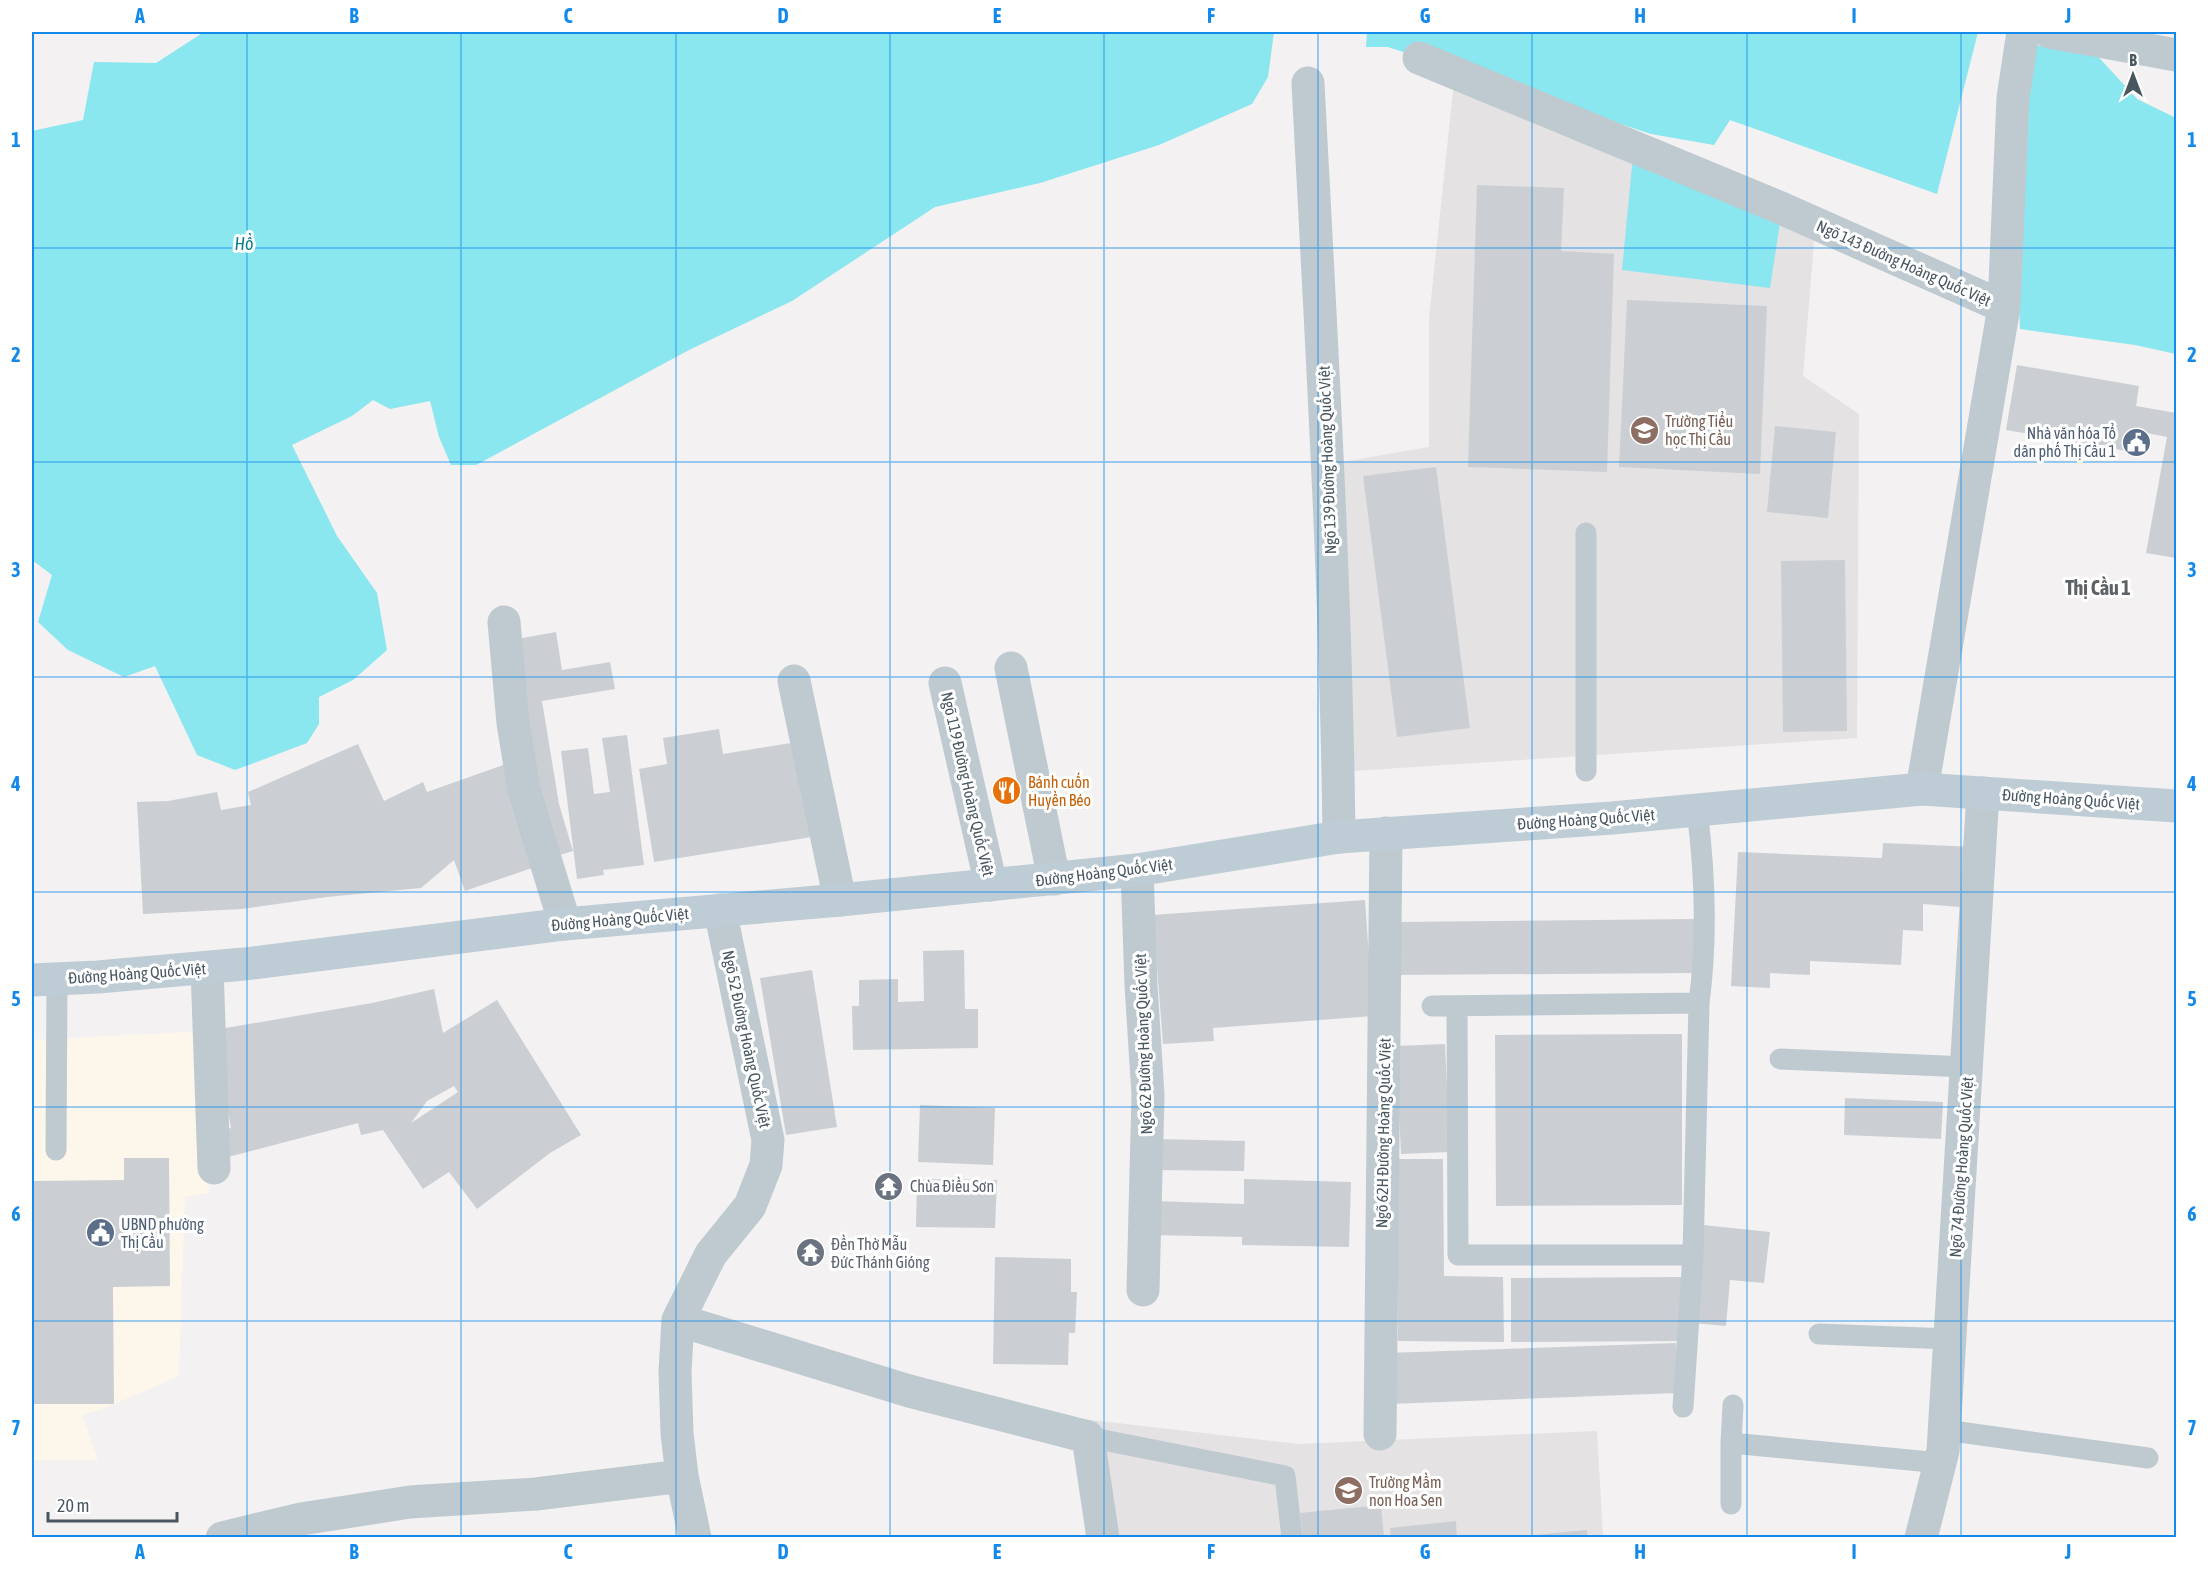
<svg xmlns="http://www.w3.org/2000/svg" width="2208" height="1569" viewBox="0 0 2208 1569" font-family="'Asap Condensed',sans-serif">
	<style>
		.commercial { fill: #fdf6eb }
		.education { fill: #e4e2e3 }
		.water { fill: #8ae6ef }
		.building { fill: #cbcfd3; fill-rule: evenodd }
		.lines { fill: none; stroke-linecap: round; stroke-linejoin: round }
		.lane { stroke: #becad0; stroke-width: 21 }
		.street { stroke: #becad0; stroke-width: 33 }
		.secondary { stroke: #beccd5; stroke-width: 33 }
		.grid { fill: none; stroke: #138aeb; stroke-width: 1.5; stroke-opacity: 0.55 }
		.labels { text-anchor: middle; stroke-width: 6; stroke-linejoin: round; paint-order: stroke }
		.street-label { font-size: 16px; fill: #48575f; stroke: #fff }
		.education-label { font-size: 16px; fill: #785e54; stroke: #fff; text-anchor: start }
		.service-label { font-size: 16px; fill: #4e5e75; stroke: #fff; text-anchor: end }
		.food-label { font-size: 16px; fill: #c56008; stroke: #fff; text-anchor: start }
		.worship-label { font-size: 16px; fill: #5b616d; stroke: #fff; text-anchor: start }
		.water-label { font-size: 18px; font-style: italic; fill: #0a7e8a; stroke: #fff }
		.quarter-label { font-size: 20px; font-weight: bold; fill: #5d6266; stroke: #fff }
		.neatline { fill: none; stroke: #138aeb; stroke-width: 2 }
		.grid-label { font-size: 20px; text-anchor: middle; font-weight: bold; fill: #138aeb }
	</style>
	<rect width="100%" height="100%" fill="#f3f1f1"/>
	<path class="commercial" d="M207,1031L209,1193L185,1197L179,1376L103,1409L82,1415L98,1460H32V1040Z"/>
	<path class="education" d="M1454,82L1815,230L1803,376L1859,414L1857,738L1353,771L1324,465L1429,447V318Z
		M1083,1419L1299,1444L1597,1431L1603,1537H1104Z"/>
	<path class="water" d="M204,32H1274L1268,77L1252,104L1159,145L1040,183L935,207L792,301L689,350L476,465H451L439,437L430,401L390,409L373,400L352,416L292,445L337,536L377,593L387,650L353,680L319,697V724L307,743L235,770L197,755L155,666L124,677L68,650L38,622L52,575L32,560V131L83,120L94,62L156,63Z
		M1367,32H1978L1937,194L1730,120L1714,145L1651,134L1388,47H1366Z
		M2032,45L2093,51L2137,99L2176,118V354L2135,345L2020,329L2019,307Z
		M1633,156L1781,216L1770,288L1622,270Z"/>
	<path class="building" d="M1477,185L1564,188L1561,251L1614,254L1607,472L1468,467Z
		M1627,300L1767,306L1760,474L1619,467Z
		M2017,365L2139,386L2136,406L2176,413V558L2146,553L2167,437L2137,431L2133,452L2006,430Z
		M1775,426L1836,432L1828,518L1767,512Z
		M1436,467L1470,728L1397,737L1363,476Z
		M1845,560L1847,731L1783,732L1781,561Z
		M556,632L562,670L610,662L615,689L542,701L559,804L573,851L550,858L511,640Z
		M719,729L723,754L803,741L818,836L654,862L639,769L667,764L663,738Z
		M627,735L644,865L603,870L604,875L577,879L561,751L588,748L594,794L610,792L602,738Z
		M358,744L384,801L423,782L427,792L506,764L538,866L465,891L454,860L421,888L327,897L242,909L143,914L137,802L168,801L217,792L221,810L251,805L248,792Z
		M1883,843L1976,847L1972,908L1923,904V931L1903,930L1901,965L1810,961V975L1770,973V988L1731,986L1738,852L1882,858Z
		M1365,900L1373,1016L1213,1028L1214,1041L1163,1044L1153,915Z
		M1694,919L1695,973L1392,975V922Z
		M964,950L965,1009H978V1048L853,1050L852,1006H859V980L898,979V1002L924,1001L923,951Z
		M812,970L837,1127L786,1135L760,978Z
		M434,989L443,1033L497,1000L581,1135L550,1153L477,1209L449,1172L423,1189L383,1130L361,1135L358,1123L224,1158L217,1132L231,1128L214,1030L372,1003ZM454,1086L458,1092L411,1123L427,1101Z
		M1682,1034V1205L1496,1206L1495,1035Z
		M1445,1044L1450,1152L1401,1154L1396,1046Z
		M1845,1098L1943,1102L1941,1139L1844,1135Z
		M920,1105L995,1108L993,1165L918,1162Z
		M1156,1139L1245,1141L1244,1171L1155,1170Z
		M124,1158H169L170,1286L113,1287L114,1404H32V1181L124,1180Z
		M1396,1159H1443L1444,1276L1503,1277L1504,1342L1398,1341Z
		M917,1179L997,1180L995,1228L916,1227Z
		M1244,1179L1351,1182L1349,1247L1242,1245V1237L1152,1235L1153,1201L1244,1204Z
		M1703,1225L1770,1232L1764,1283L1730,1280L1726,1326L1693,1323Z
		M995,1257L1071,1259V1292H1077L1075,1333H1069L1068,1365L993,1364Z
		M1682,1277V1341L1511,1342V1278Z
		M1676,1343L1678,1393L1389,1404L1387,1353Z
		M1381,1505L1384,1538H1303L1300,1513Z
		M1456,1521L1457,1538H1391L1390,1528Z
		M1587,1530L1588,1538H1523V1536Z"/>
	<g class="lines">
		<path class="lane" d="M1586,533V771
			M1432,1006L1699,1003
			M1457,1006L1458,1255H1693
			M1780,1059L1967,1067
			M56,1150L57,979
			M1819,1334L1950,1339
			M1733,1405L1731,1443L1941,1463
			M1683,1407L1693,1255L1699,1003C1707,942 1705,872 1697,810
			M1945,1430L2148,1458
			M1088,1437L1285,1476L1292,1538
			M1731,1443V1504"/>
		<path class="street" d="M2049,32L2176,55
			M1419,58L1781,208L2004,307L1922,789
			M1308,83C1321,334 1336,585 1339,837
			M2004,307L2013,98L2023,32
			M504,622L513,723L524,790L565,924
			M1011,668L1054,879
			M794,681L840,900
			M945,683L991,885
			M1137,870L1141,985L1148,1095L1143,1290
			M207,968L214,1168
			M678,1320L909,1391L1088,1437L1103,1538
			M1380,1434L1386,833
			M222,1538L301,1519L410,1502L536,1494L682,1476
			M695,1538L682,1476L677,1433L675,1372L678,1320L711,1254L750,1206L766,1165L768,1140L720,910
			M1921,1538L1943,1451L1983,793"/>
		<path class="secondary" d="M32,980L98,977L244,964L565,924L840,900L1137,870L1339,837L1612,818L1922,789L2176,806"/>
	</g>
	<path class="grid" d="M247,32V1538M461,32V1538M676,32V1538M890,32V1538M1104,32V1538M1318,32V1538M1532,32V1538M1747,32V1538M1961,32V1538M32,248H2176M32,462H2176M32,677H2176M32,892H2176M32,1107H2176M32,1321H2176"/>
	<defs>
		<symbol id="school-disc" viewBox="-11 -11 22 22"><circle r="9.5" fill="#8d6e63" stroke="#fff"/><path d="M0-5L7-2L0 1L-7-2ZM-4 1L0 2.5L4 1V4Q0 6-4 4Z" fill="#fff"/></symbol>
		<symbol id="civic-disc" viewBox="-11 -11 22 22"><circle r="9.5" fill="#5c6f8a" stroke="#fff"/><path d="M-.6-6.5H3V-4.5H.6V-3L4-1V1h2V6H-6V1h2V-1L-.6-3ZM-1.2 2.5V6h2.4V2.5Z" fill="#fff"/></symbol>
		<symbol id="restaurant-disc" viewBox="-11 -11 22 22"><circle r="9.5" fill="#e8710a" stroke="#fff"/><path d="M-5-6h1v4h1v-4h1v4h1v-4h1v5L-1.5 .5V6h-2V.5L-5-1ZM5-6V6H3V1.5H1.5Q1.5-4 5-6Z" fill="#fff"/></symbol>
		<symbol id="temple-disc" viewBox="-11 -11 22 22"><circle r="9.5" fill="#6b7280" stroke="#fff"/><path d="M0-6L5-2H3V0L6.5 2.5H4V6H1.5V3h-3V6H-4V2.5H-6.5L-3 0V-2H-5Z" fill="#fff"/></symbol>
	</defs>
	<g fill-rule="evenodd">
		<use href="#school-disc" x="1628" y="414" width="33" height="33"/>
		<use href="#civic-disc" x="2120" y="426" width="33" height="33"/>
		<use href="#restaurant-disc" x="990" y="774" width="33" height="33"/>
		<use href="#temple-disc" x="872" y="1170" width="33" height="33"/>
		<use href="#civic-disc" x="84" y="1216" width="33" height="33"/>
		<use href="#temple-disc" x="794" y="1236" width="33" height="33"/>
		<use href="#school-disc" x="1332" y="1474" width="33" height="33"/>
	</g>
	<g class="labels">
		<g class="street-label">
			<text transform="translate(1904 263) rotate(24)" y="6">Ngõ 143 Đường Hoàng Quốc Việt</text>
			<text transform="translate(1327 460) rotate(-92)" y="6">Ngõ 139 Đường Hoàng Quốc Việt</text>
			<text transform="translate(968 784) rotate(77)" y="6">Ngõ 119 Đường Hoàng Quốc Việt</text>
			<text transform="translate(2071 799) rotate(4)" y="6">Đường Hoàng Quốc Việt</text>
			<text transform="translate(1586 819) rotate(-4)" y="6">Đường Hoàng Quốc Việt</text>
			<text transform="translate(1104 872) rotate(-7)" y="6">Đường Hoàng Quốc Việt</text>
			<text transform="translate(620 919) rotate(-5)" y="6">Đường Hoàng Quốc Việt</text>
			<text transform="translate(137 973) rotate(-4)" y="6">Đường Hoàng Quốc Việt</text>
			<text transform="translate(747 1039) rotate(78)" y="6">Ngõ 52 Đường Hoàng Quốc Việt</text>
			<text transform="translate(1143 1044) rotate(-92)" y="6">Ngõ 62 Đường Hoàng Quốc Việt</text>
			<text transform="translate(1383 1133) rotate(-89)" y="6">Ngõ 62H Đường Hoàng Quốc Việt</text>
			<text transform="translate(1961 1167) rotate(-86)" y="6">Ngõ 74 Đường Hoàng Quốc Việt</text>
		</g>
		<g class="education-label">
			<text x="1665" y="427">Trường Tiểu<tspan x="1665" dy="18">học Thị Cầu</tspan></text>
			<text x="1369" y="1488">Trường Mầm<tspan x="1369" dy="18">non Hoa Sen</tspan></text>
		</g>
		<g class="service-label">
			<text x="2116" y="439">Nhà văn hóa Tổ<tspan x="2116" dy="18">dân phố Thị Cầu 1</tspan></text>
			<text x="121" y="1230" text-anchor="start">UBND phường<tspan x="121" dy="18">Thị Cầu</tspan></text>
		</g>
		<g class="food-label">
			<text x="1028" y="788">Bánh cuốn<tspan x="1028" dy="18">Huyền Béo</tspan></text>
		</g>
		<g class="worship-label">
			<text x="910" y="1192">Chùa Điều Sơn</text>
			<text x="831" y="1250">Đền Thờ Mẫu<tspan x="831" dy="18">Đức Thánh Gióng</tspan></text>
		</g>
		<g class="water-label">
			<text x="244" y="250">Hồ</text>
		</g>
		<g class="quarter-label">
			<text x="2098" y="595">Thị Cầu 1</text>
		</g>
	</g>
	<rect width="2208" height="1569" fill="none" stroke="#ffffff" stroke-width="66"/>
	<g transform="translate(2133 75)" stroke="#ffffff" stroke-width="4.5" paint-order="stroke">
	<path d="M0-4.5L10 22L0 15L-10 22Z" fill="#48575f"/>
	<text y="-9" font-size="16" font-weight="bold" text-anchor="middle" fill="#48575f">B</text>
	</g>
	<path d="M48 1512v9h129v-9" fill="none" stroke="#48575f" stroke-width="3"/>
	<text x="57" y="1512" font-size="18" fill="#48575f" stroke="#ffffff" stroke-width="4.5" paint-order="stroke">20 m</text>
	<rect x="33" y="33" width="2142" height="1503" class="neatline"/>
	<g class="grid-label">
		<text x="140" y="23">A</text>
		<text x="354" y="23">B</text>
		<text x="568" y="23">C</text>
		<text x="783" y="23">D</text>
		<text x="997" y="23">E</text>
		<text x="1211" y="23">F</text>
		<text x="1425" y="23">G</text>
		<text x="1640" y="23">H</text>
		<text x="1854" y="23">I</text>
		<text x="2068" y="23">J</text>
		<text x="16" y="147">1</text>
		<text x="2192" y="147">1</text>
		<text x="16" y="362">2</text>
		<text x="2192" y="362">2</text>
		<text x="16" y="577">3</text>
		<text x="2192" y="577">3</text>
		<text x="16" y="791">4</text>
		<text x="2192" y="791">4</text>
		<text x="16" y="1006">5</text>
		<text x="2192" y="1006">5</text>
		<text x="16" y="1221">6</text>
		<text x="2192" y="1221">6</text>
		<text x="16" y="1435">7</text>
		<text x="2192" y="1435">7</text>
		<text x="140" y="1559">A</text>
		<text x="354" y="1559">B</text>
		<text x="568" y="1559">C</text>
		<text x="783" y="1559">D</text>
		<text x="997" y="1559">E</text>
		<text x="1211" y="1559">F</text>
		<text x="1425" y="1559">G</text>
		<text x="1640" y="1559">H</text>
		<text x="1854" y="1559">I</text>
		<text x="2068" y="1559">J</text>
	</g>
</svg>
